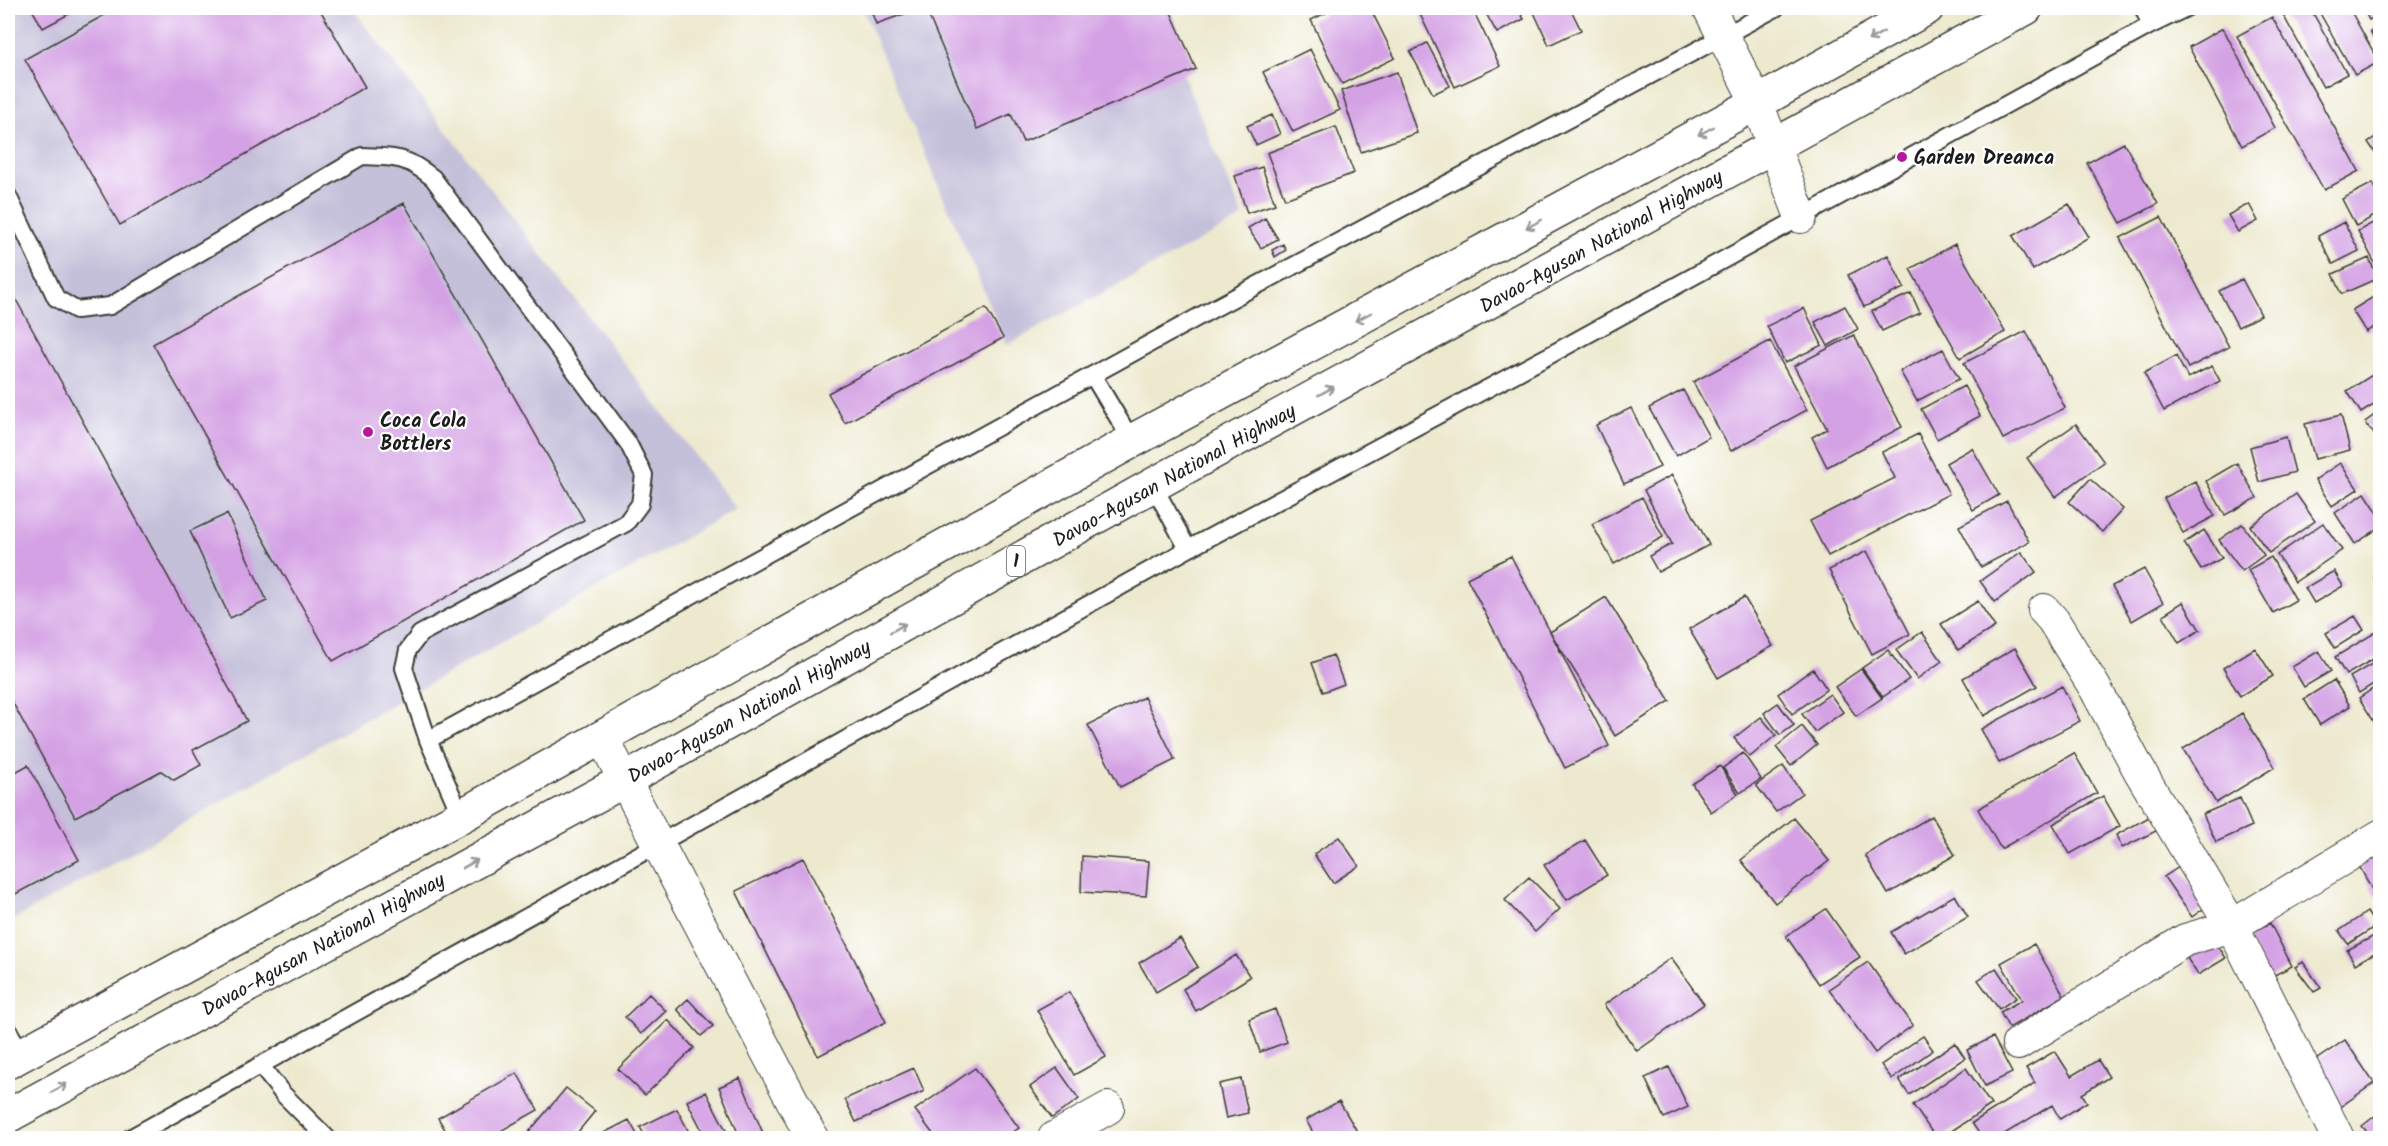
<svg xmlns="http://www.w3.org/2000/svg" width="2388" height="1146" viewBox="0 0 2388 1146" font-family="Kalam,sans-serif">
	<style>
		.industrial { fill: #c5c0da }
		.building { fill: #d4a2e4 }
		.lines { fill: none; stroke-linecap: round; stroke-linejoin: round }
		.service-casing { stroke: #3b3b37; stroke-width: 20 }
		.minor-casing { stroke: #3b3b37; stroke-width: 34 }
		.trunk-casing { stroke: #3b3b37; stroke-width: 36 }
		.service { stroke: #fff; stroke-width: 16 }
		.minor { stroke: #fff; stroke-width: 32 }
		.trunk { stroke: #fff; stroke-width: 33 }
		.oneway { stroke: #999 }
		.poi-dot { fill: #b5179e; stroke: #fff; stroke-width: 2 }
		.labels { text-anchor: middle; stroke-width: 4.5; stroke-linejoin: round; paint-order: stroke }
		.shield { fill: #fff; stroke: #606060; stroke-width: 1.5 }
		.shield-label { font-size: 18px; font-weight: bold; fill: #1c1c1c }
		.poi-label { font-size: 20px; font-weight: bold; fill: #1c1c1c; stroke: #fff; text-anchor: start }
		.street-label { font-size: 20px; fill: #1c1c1c; stroke: #fff }
	</style>
	<rect width="100%" height="100%" fill="#fff"/>
	<filter id="ink" filterUnits="userSpaceOnUse"><feTurbulence type="fractalNoise" baseFrequency=".0167" numOctaves="2"/><feDisplacementMap in="SourceGraphic" scale="12" xChannelSelector="R" yChannelSelector="G"/><feConvolveMatrix kernelMatrix="1 2 1 2 8 2 1 2 1" color-interpolation-filters="sRGB"/></filter>
	<filter id="wash" filterUnits="userSpaceOnUse"><feTurbulence type="fractalNoise" baseFrequency=".008" numOctaves="4" result="noise"/><feDisplacementMap in="SourceGraphic" scale="24" xChannelSelector="R" yChannelSelector="G"/><feGaussianBlur stdDeviation="1.35" result="paint"/><feColorMatrix in="noise" values="0 0 0 0 0 0 0 0 0 0 0 0 0 0 0 0 0 1.4 0 .05"/><feComposite in="paint" operator="in"/></filter>
	<g filter="url(#wash)">
		<rect width="100%" height="100%" fill="#ede9cf"/>
		<path class="industrial" d="M8,8H352L736,509L8,923Z
			M862,8H1155L1243,217L1007,345Z"/>
		<g id="blocks">
			<path class="building" d="M31,8H80L43,28Z
				M117,8H319L365,87L120,225L25,59Z
				M870,8H921L876,24Z
				M938,8H1169L1196,69L1023,142L1011,114L977,129L927,12Z
				M1304,8H1319L1306,12Z
				M1336,8H1370L1395,58L1342,84L1311,20Z
				M1417,8H1472L1500,66L1455,87Z
				M1483,8H1517L1524,19L1497,33Z
				M1532,8H1570L1581,30L1549,45Z
				M2292,8H2310L2347,74L2323,87L2282,13Z
				M2317,8H2349L2379,62L2355,75Z
				M2363,8H2380V15L2369,20Z
				M2272,17L2359,171L2324,190L2237,36Z
				M2380,25V49L2370,31Z
				M2223,28L2275,128L2242,146L2189,47Z
				M1427,43L1450,86L1433,94L1410,52Z
				M1310,49L1340,110L1293,132L1263,72Z
				M1397,72L1417,133L1361,152L1341,91Z
				M1272,115L1280,134L1256,145L1247,126Z
				M1336,127L1354,173L1285,199L1267,153Z
				M2380,134V160L2368,142Z
				M2124,143L2158,204L2121,223L2087,163Z
				M1262,167L1275,204L1247,213L1235,176Z
				M2373,183L2380,197V213L2356,226L2342,199Z
				M404,203L584,520L333,661L153,344Z
				M2069,204L2089,237L2033,270L2013,236Z
				M2249,204L2258,221L2238,232L2228,215Z
				M2161,217L2229,347L2188,368L2120,238Z
				M1265,218L1278,239L1261,248L1248,228Z
				M2380,219V273L2358,231Z
				M2344,222L2359,251L2333,264L2318,236Z
				M1283,244L1286,250L1275,257L1272,250Z
				M1955,244L2005,332L1960,358L1910,269Z
				M1888,255L1904,288L1864,307L1848,275Z
				M2369,258L2378,278L2342,294L2333,274Z
				M2242,279L2261,315L2238,327L2219,291Z
				M8,285L247,721L193,750L201,765L174,780L161,771L75,817L8,694Z
				M1911,293L1920,313L1882,331L1872,311Z
				M2380,293V323L2366,332L2352,310Z
				M1845,306L1858,329L1828,346L1815,322Z
				M986,308L1003,338L845,423L828,393Z
				M1804,308L1822,345L1785,363L1767,326Z
				M2026,331L2065,408L2003,439L1964,363Z
				M1854,335L1902,427L1827,467L1812,437L1827,429L1794,366Z
				M1770,341L1807,410L1731,451L1693,382Z
				M1943,349L1959,379L1917,401L1900,371Z
				M2176,356L2188,378L2212,366L2220,381L2164,411L2144,373Z
				M2380,370V401L2361,413L2347,391Z
				M1964,386L1980,416L1937,439L1921,409Z
				M1683,390L1709,437L1676,456L1649,408Z
				M1631,408L1660,467L1624,484L1596,425Z
				M2380,411V442L2365,422Z
				M2341,415L2350,450L2315,459L2305,424Z
				M2076,424L2104,462L2055,497L2027,458Z
				M1918,434L1949,494L1828,556L1810,521L1895,478L1882,452Z
				M2286,437L2295,472L2259,482L2250,447Z
				M1972,448L1999,495L1973,510L1946,463Z
				M2237,463L2257,498L2225,515L2206,481Z
				M2340,463L2358,489L2332,506L2315,480Z
				M1672,475L1709,545L1658,572L1649,556L1672,544L1644,490Z
				M2090,479L2123,509L2102,532L2069,502Z
				M2195,481L2215,516L2183,533L2164,498Z
				M2365,493L2380,516V527L2355,544L2335,513Z
				M2296,494L2315,521L2269,553L2250,526Z
				M1642,497L1663,537L1614,564L1592,524Z
				M2007,501L2029,542L1981,567L1959,526Z
				M227,514L267,601L230,618L190,531Z
				M2323,523L2342,550L2295,582L2277,555Z
				M2242,524L2264,555L2242,571L2219,540Z
				M2204,530L2222,558L2201,570L2184,543Z
				M1867,551L1910,634L1872,654L1829,570Z
				M2021,552L2036,572L1995,602L1980,581Z
				M1511,556L1609,746L1565,768L1467,578Z
				M2271,557L2296,600L2273,613L2248,570Z
				M2144,569L2163,603L2132,621L2112,586Z
				M2334,571L2343,586L2314,603L2305,588Z
				M2380,573V585L2379,586L2374,577Z
				M1606,597L1670,701L1615,736L1550,632Z
				M1744,597L1773,646L1718,678L1689,629Z
				M1978,601L1995,627L1958,650L1941,624Z
				M2183,602L2200,630L2179,643L2163,615Z
				M2355,616L2364,630L2335,648L2326,633Z
				M1922,632L1942,661L1917,679L1896,650Z
				M2376,632L2380,640V655L2346,675L2335,657Z
				M2015,648L2037,686L1984,716L1963,678Z
				M2255,648L2273,676L2240,696L2223,668Z
				M1888,650L1909,679L1883,697L1862,668Z
				M2319,651L2331,671L2304,687L2292,667Z
				M1333,655L1344,684L1323,692L1312,663Z
				M2380,659V680L2359,693L2350,677Z
				M1813,669L1827,689L1792,714L1778,694Z
				M1861,669L1882,698L1856,716L1835,687Z
				M2334,680L2350,706L2320,725L2304,699Z
				M2380,684V731L2359,698Z
				M2062,686L2080,721L1999,763L1981,729Z
				M1830,694L1843,712L1815,732L1802,714Z
				M1144,697L1175,760L1120,787L1088,725Z
				M1778,703L1794,725L1780,735L1764,713Z
				M2242,713L2275,767L2216,803L2183,749Z
				M1761,717L1776,735L1750,757L1734,738Z
				M1802,726L1817,745L1791,766L1776,747Z
				M1743,753L1761,779L1740,793L1723,768Z
				M2074,753L2097,793L2001,849L1978,809Z
				M28,765L79,860L8,898V776Z
				M1720,766L1738,794L1711,812L1692,784Z
				M1783,766L1802,793L1776,812L1756,785Z
				M2103,796L2120,826L2070,854L2053,824Z
				M2240,798L2252,826L2216,842L2203,814Z
				M1932,816L1955,855L1888,894L1865,855Z
				M2151,816L2158,830L2122,848L2116,835Z
				M1794,818L1829,861L1775,903L1741,860Z
				M1339,837L1359,866L1333,883L1314,854Z
				M1585,840L1607,875L1567,900L1544,865Z
				M2376,852L2380,861V892L2375,895L2357,862Z
				M1082,856L1149,861L1146,896L1081,892Z
				M803,858L886,1022L818,1056L736,891Z
				M2179,867L2207,906L2192,917L2164,877Z
				M1529,877L1560,909L1535,932L1505,900Z
				M1955,895L1968,917L1904,954L1891,932Z
				M1826,909L1860,957L1819,984L1786,936Z
				M2367,912L2376,926L2348,944L2339,931Z
				M2270,923L2292,966L2269,978L2246,935Z
				M2380,933V950L2355,964L2347,950Z
				M2211,935L2226,958L2198,975L2183,952Z
				M1180,938L1198,967L1156,992L1139,963Z
				M2034,944L2064,996L2009,1028L2000,1012L2022,1000L2001,963Z
				M1236,955L1250,977L1196,1011L1183,989Z
				M1671,958L1704,1004L1637,1051L1604,1005Z
				M1868,962L1913,1025L1875,1053L1829,989Z
				M2303,962L2321,988L2314,992L2295,967Z
				M1996,968L2016,998L1999,1009L1978,980Z
				M1069,992L1106,1057L1074,1075L1037,1010Z
				M649,994L666,1011L641,1034L625,1017Z
				M688,999L713,1026L701,1036L677,1009Z
				M1275,1009L1287,1042L1260,1052L1249,1019Z
				M668,1020L694,1048L645,1095L618,1069Z
				M1923,1036L1933,1050L1892,1079L1881,1065Z
				M1993,1037L2012,1073L1985,1086L1967,1050Z
				M2345,1040L2374,1083L2340,1107L2310,1064Z
				M1955,1043L1965,1058L1909,1095L1899,1080Z
				M2055,1051L2071,1076L2098,1060L2109,1077L2082,1094L2087,1102L2060,1119L2052,1105L1998,1138H1982L1972,1123L2035,1083L2026,1068Z
				M1669,1067L1688,1107L1664,1118L1645,1078Z
				M914,1068L924,1091L856,1122L845,1099Z
				M975,1068L1019,1128L1004,1138H936L915,1110Z
				M1057,1068L1079,1099L1052,1118L1030,1087Z
				M1966,1068L1991,1105L1941,1138H1936L1913,1105Z
				M517,1073L538,1110L488,1138H450L438,1118Z
				M740,1078L765,1138H740L719,1087Z
				M1241,1079L1248,1113L1226,1118L1219,1084Z
				M566,1088L595,1111L573,1138H524Z
				M706,1092L730,1138H706L687,1101Z
				M1339,1101L1358,1133L1347,1138H1316L1306,1120Z
				M677,1109L692,1138H646L640,1127Z
				M2380,1112V1138H2372L2362,1126Z
				M629,1120L639,1138H594Z"/>
		</g>
	</g>
	<g filter="url(#ink)">
		<use href="#blocks" fill-opacity="0" stroke="#3b3b37" stroke-width="1.5"/>
		<g class="lines">
			<defs>
				<path id="service" d="M2143,8L2151,25
					M8,196L56,298L76,310L110,306L362,156C395,157 406,156 433,178L628,443L644,475L640,504L626,523L420,634L408,650L404,668L428,740L461,816
					M1093,376L1132,441
					M1153,485L1188,549
					M428,740L1209,311L1776,8
					M8,1030L22,1054
					M260,1065L283,1094L327,1138
					M130,1138L1188,549L1550,355L2151,25L2186,8"/>
				<path id="minor" d="M1709,8L1757,103L1801,217
					M2044,610L2053,620L2095,688L2139,770L2232,926L2338,1138
					M602,737L812,1138
					M2018,1044L2185,940L2232,926L2380,836
					M1054,1138L1108,1108"/>
				<path id="trunk" d="M8,1062L461,816L1132,441L1757,103L1927,8
					M8,1116L625,780L1153,485L2026,8"/>
			</defs>
			<use href="#service" class="service-casing"/>
			<use href="#minor" class="minor-casing"/>
			<use href="#trunk" class="trunk-casing"/>
			<use href="#service" class="service"/>
			<use href="#minor" class="minor"/>
			<use href="#trunk" class="trunk"/>
		</g>
		<defs><path id="oneway-shaft" d="M-6 0H5M1.5-3L5.5 0L1.5 3" fill="none" stroke-width="1.6" stroke-linecap="round" stroke-linejoin="round" transform="scale(1.5)"/></defs>
		<g class="oneway">
			<use href="#oneway-shaft" transform="translate(1876 36) rotate(151)"/>
			<use href="#oneway-shaft" transform="translate(1706 131) rotate(152)"/>
			<use href="#oneway-shaft" transform="translate(1534 224) rotate(152)"/>
			<use href="#oneway-shaft" transform="translate(1363 317) rotate(152)"/>
			<use href="#oneway-shaft" transform="translate(1326 391) rotate(-29)"/>
			<use href="#oneway-shaft" transform="translate(898 628) rotate(-29)"/>
			<use href="#oneway-shaft" transform="translate(470 864) rotate(-29)"/>
			<use href="#oneway-shaft" transform="translate(59 1088) rotate(-29)"/>
		</g>
	</g>
	<g class="poi-dot">
		<circle cx="1902" cy="157" r="6"/>
		<circle cx="368" cy="432" r="6"/>
	</g>
	<g class="labels">
		<rect class="shield" x="1007" y="546" width="18" height="30" rx="4.5"/>
		<g class="shield-label">
			<text x="1016" y="567">1</text>
		</g>
		<g class="poi-label">
			<text x="1914" y="164">Garden Dreanca</text>
			<text x="380" y="427">Coca Cola<tspan x="380" dy="23">Bottlers</tspan></text>
		</g>
		<g class="street-label">
			<text transform="translate(1601 241) rotate(-29)" y="7">Davao-Agusan National Highway</text>
			<text transform="translate(1174 475) rotate(-29)" y="7">Davao-Agusan National Highway</text>
			<text transform="translate(749 711) rotate(-29)" y="7">Davao-Agusan National Highway</text>
			<text transform="translate(323 944) rotate(-29)" y="7">Davao-Agusan National Highway</text>
		</g>
	</g>
	<rect width="2388" height="1146" fill="none" stroke="#fff" stroke-width="30"/>
</svg>
